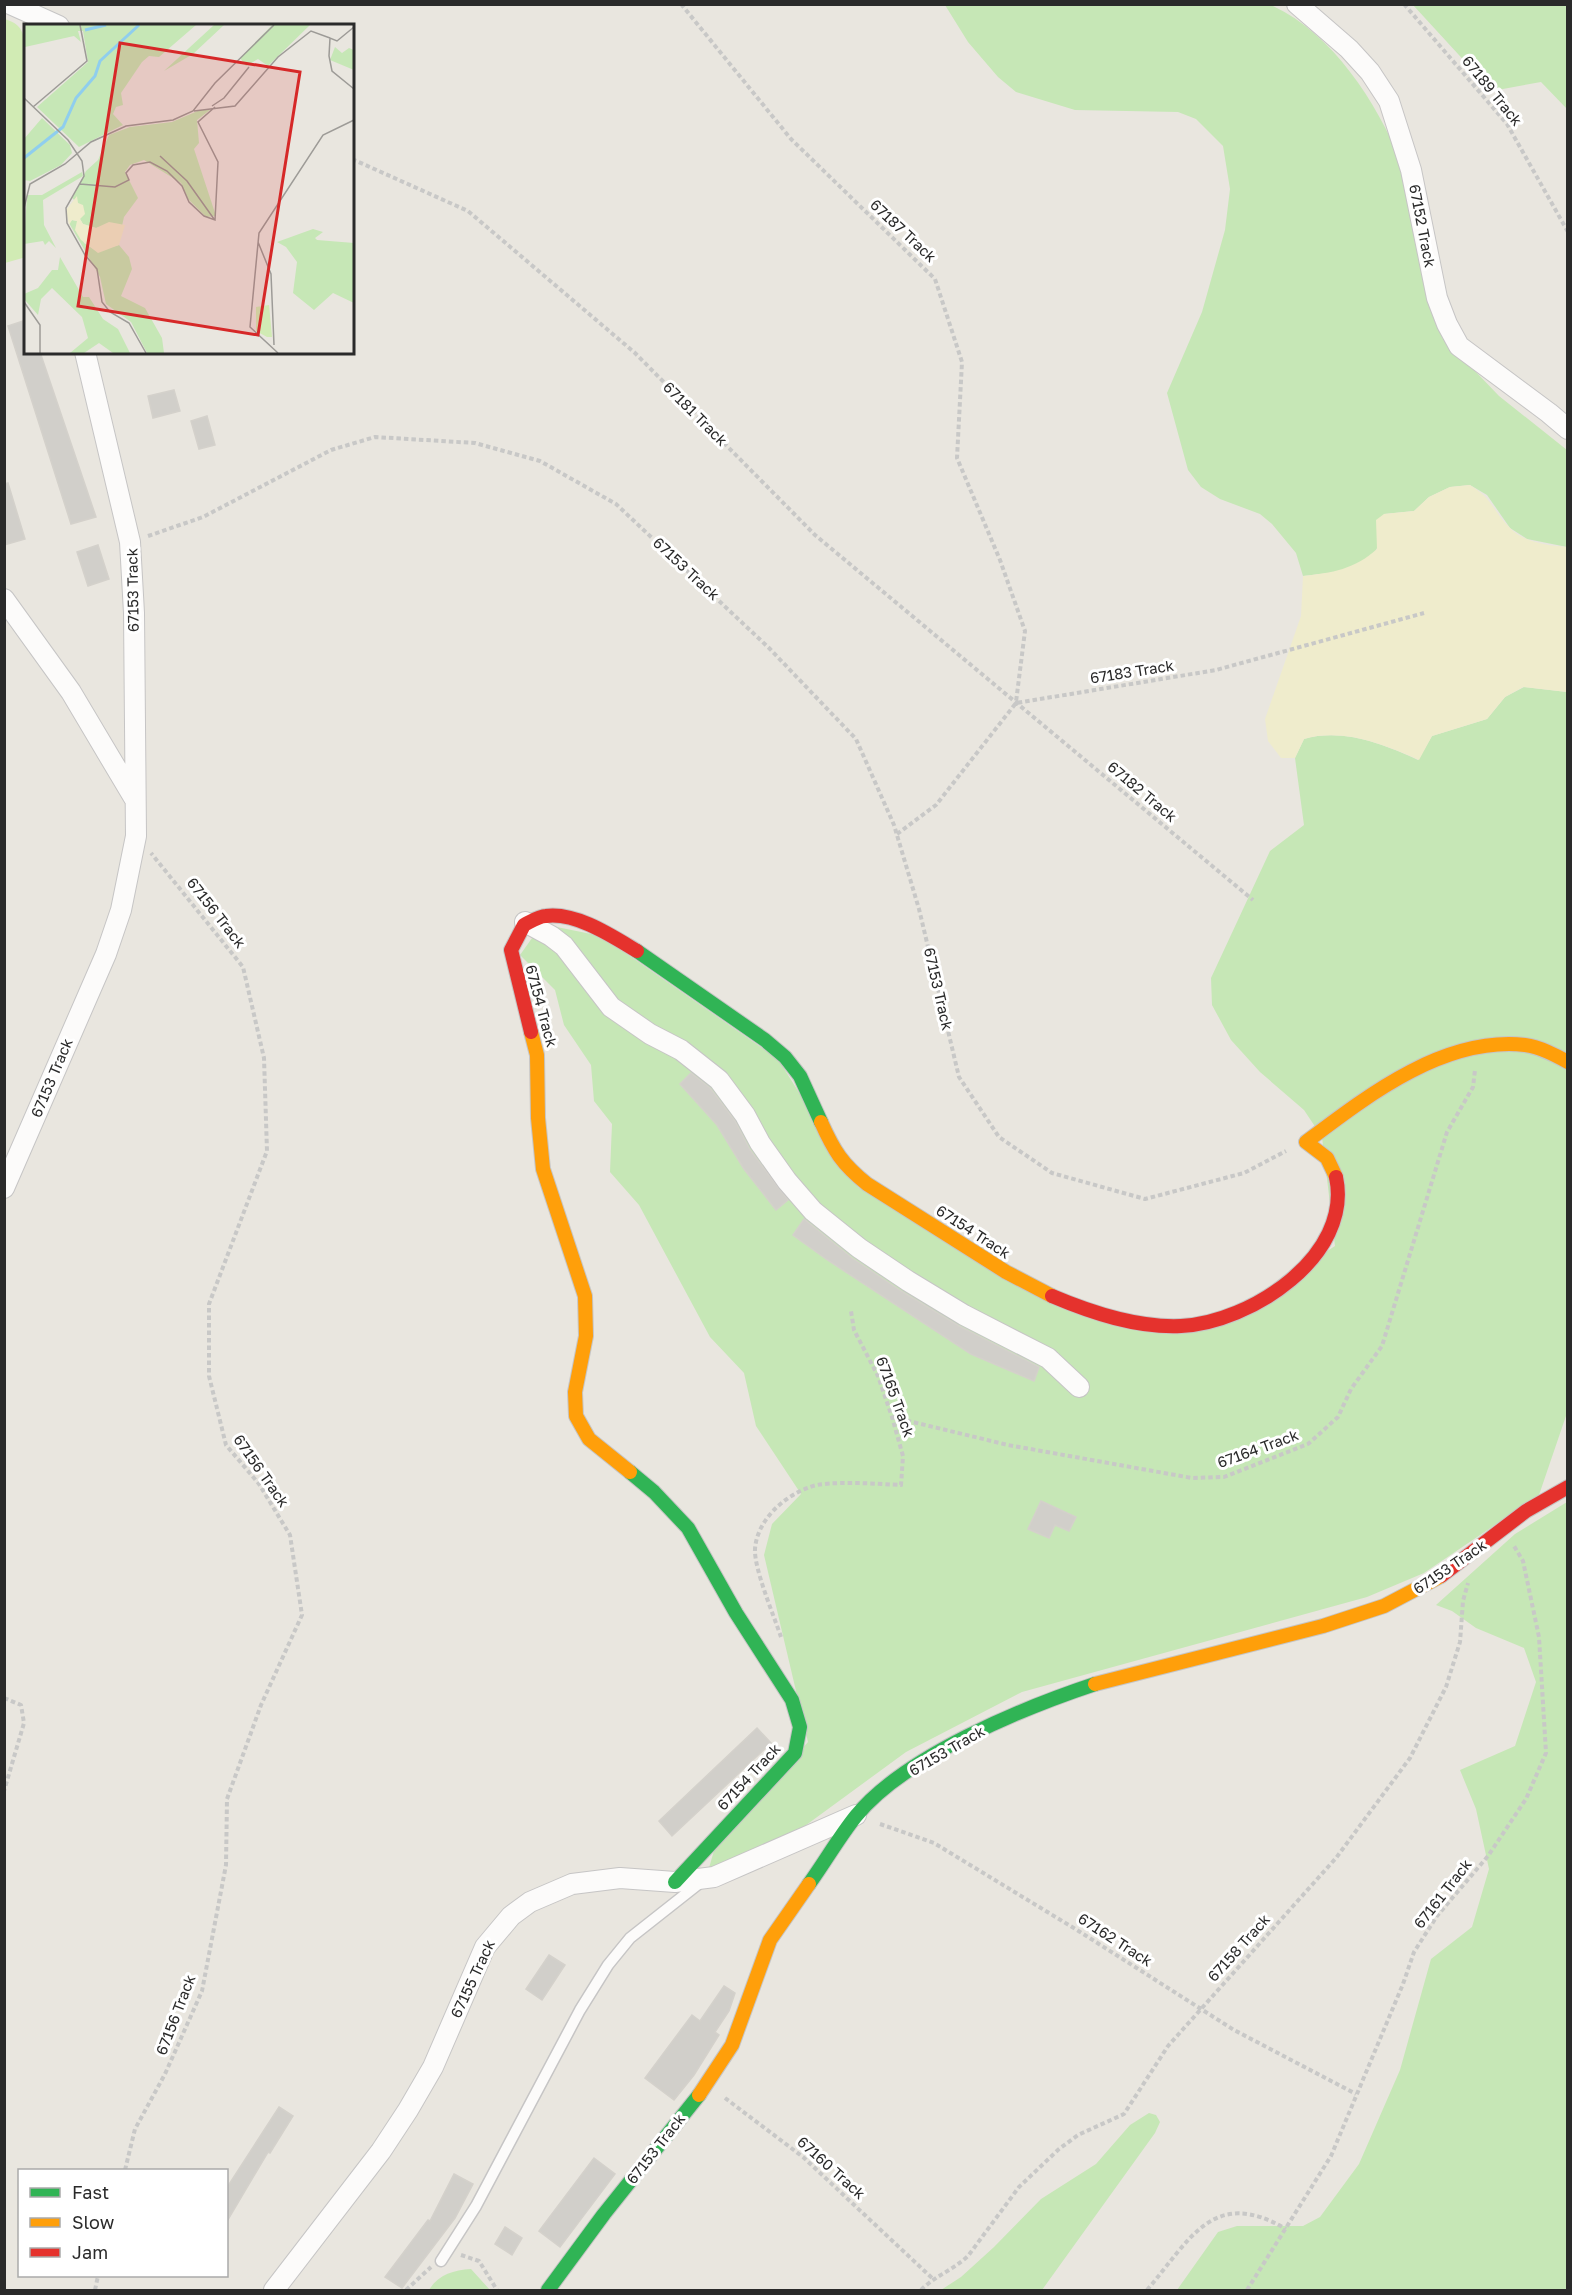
<svg xmlns="http://www.w3.org/2000/svg" width="1572" height="2295" viewBox="0 0 1572 2295" font-family="'Golos Text',sans-serif">
	<style>
		.green { fill: #c6e7b6 }
		.sand { fill: #efeccc }
		.pitch { fill: #d1ebb4 }
		.building { fill: #d1cfca; stroke: #d4d1cb; stroke-width: 1.5 }
		.lines { fill: none; stroke-linecap: round; stroke-linejoin: round }
		.lane-casing { stroke: #c6c5c5; stroke-width: 13 }
		.street-casing { stroke: #c6c5c5; stroke-width: 22 }
		.fast-casing { stroke: #c6c5c5; stroke-width: 16 }
		.slow-casing { stroke: #c6c5c5; stroke-width: 16 }
		.jam-casing { stroke: #c6c5c5; stroke-width: 16 }
		.path { stroke: #c8c8c7; stroke-width: 4; stroke-dasharray: 4.5 3; stroke-linecap: butt }
		.lane { stroke: #fcfbfa; stroke-width: 10 }
		.street { stroke: #fcfbfa; stroke-width: 20 }
		.fast { stroke: #30b455; stroke-width: 14 }
		.slow { stroke: #ff9f0a; stroke-width: 14 }
		.jam { stroke: #e5322d; stroke-width: 14 }
		.labels { text-anchor: middle; stroke-width: 6; stroke-linejoin: round; paint-order: stroke }
		.street-label { font-size: 15px; fill: #2a2a2a; stroke: #fff }
		.inset-river { fill: none; stroke: #8fceee; stroke-width: 3 }
		.inset-road { fill: none; stroke: #9d9b97; stroke-width: 1.5 }
		.view { fill: #d62828; fill-opacity: 0.15; stroke: #d62828; stroke-width: 3 }
		.inset-edge { fill: none; stroke: #2a2a2a; stroke-width: 3 }
	</style>
	<rect width="100%" height="100%" fill="#e9e6df"/>
	<path class="green" d="M945,5C1030,5 1115,5 1201,5C1215,5 1263,1 1273,6C1333,34 1377,103 1401,162L1452,347L1499,396L1567,450V547L1527,539L1510,528L1487,495L1470,485L1450,487L1429,497L1414,511L1384,514C1382,525 1381,538 1377,548C1368,572 1325,573 1303,576L1296,553L1272,524L1260,514L1220,499L1201,487L1188,470L1167,393L1202,312L1225,230L1230,189L1223,146L1196,119L1178,112L1075,110L1016,92L998,77L968,42Z
		M1413,5H1567V109L1541,82L1492,91Z
		M1524,687L1567,692L1568,1410L1539,1495L1424,1573L1367,1597L1022,1692L906,1752L798,1831L732,1864L709,1868L715,1847L808,1742L764,1555L772,1524L801,1494L756,1426L744,1373L710,1337L639,1205L610,1172L612,1124L594,1101L591,1065L564,1025L555,990L520,955L542,924L601,936L778,1059L858,1187L1056,1305L1207,1330L1335,1246L1322,1137L1304,1110L1260,1072L1231,1040L1212,1005L1211,978L1270,851L1304,825L1295,758L1304,739C1343,728 1383,744 1418,760L1432,736L1487,719L1505,697Z
		M1567,1502V2290H1177L1218,2232L1237,2226H1303L1320,2217L1359,2164L1400,2070L1431,1959L1472,1927L1489,1869L1476,1809L1460,1770L1515,1746L1536,1682L1524,1648L1476,1628L1452,1611L1436,1605L1515,1534Z
		M1149,2113L1156,2115L1160,2122L1155,2133L1042,2290H941L961,2277L994,2247L1041,2199L1096,2164L1130,2125Z
		M471,2269L490,2290H429C438,2275 453,2270 471,2269Z"/>
	<path class="sand" d="M1470,485C1494,500 1492,510 1509,527C1522,542 1549,546 1567,547V692L1523,687L1505,697L1487,719L1432,736L1419,760C1383,744 1343,728 1304,739L1295,758H1281L1268,741L1265,719L1301,616L1303,576C1332,573 1355,569 1377,549L1376,520L1384,514L1414,511L1429,497L1450,487Z"/>
	<path class="pitch" d="M5,19C20,24 23,30 25,45L26,257L5,263Z"/>
	<path class="building" d="M26,320V352H40L96,517L71,524L8,326Z
		M174,390L180,411L153,418L148,396Z
		M207,416L215,445L199,449L191,421Z
		M8,483L25,539L4,545V484Z
		M98,545L109,579L88,586L77,552Z
		M691,1073L710,1088L735,1121L750,1150L788,1200L776,1210L744,1169L717,1125L680,1084Z
		M804,1219L852,1258L901,1291L959,1326L1039,1367L1034,1381L971,1354L826,1259L793,1235Z
		M1041,1501L1076,1517L1069,1531L1055,1525L1049,1538L1028,1529Z
		M757,1728L771,1743L672,1836L659,1821Z
		M549,1955L565,1965L542,2000L526,1989Z
		M724,1986L735,1993L729,2011L715,2032L719,2035L694,2075L674,2100L645,2078L692,2015L700,2021Z
		M279,2107L293,2116L270,2153L268,2152L226,2223V2189Z
		M594,2158L615,2174L560,2247L539,2231Z
		M454,2174L473,2184L455,2218L402,2288L385,2277L428,2220L430,2221Z
		M505,2227L522,2238L512,2255L495,2244Z"/>
	<g class="lines">
		<defs>
			<path id="lane" d="M441,2261L476,2206L580,2010L608,1965L630,1938L701,1882"/>
			<path id="street" d="M10,4L59,26
				M1297,4L1349,49L1370,72L1389,101L1411,170L1437,298L1447,324L1459,346L1549,413L1568,429
				M4,599L71,692L134,798
				M525,922L551,936L564,946L611,1007L650,1034L681,1050L719,1080L745,1115L760,1143L787,1181L813,1211L859,1248L908,1281L964,1315L1048,1358L1079,1387
				M4,1188L106,954L121,910L136,836L134,613L130,542L85,352
				M274,2290L381,2151L408,2110L433,2067L485,1947L511,1916L530,1902L572,1884L620,1878L675,1882L714,1877L856,1815"/>
			<path id="fast" d="M637,951L765,1040L785,1057L800,1076L821,1122
				M630,1472L654,1492L688,1528L736,1613L792,1700L800,1727L795,1753L675,1882
				M809,1884C825,1862 839,1837 856,1816C905,1756 1023,1708 1095,1684
				M548,2290L604,2214L699,2095"/>
			<path id="slow" d="M531,1032L537,1055L538,1118L543,1169L585,1296L586,1336L575,1392L576,1416L589,1439L630,1472
				M821,1122C834,1151 842,1164 867,1184L1006,1272L1052,1296
				M1336,1177L1327,1158L1306,1142C1367,1096 1444,1036 1525,1045C1540,1047 1555,1055 1568,1062
				M1095,1684L1323,1626L1384,1606L1441,1576
				M699,2095L732,2045L770,1940L809,1884"/>
			<path id="jam" d="M531,1032L511,950L524,925C530,922 539,916 546,916C576,912 612,936 637,951
				M1052,1296C1092,1313 1137,1328 1181,1326C1250,1323 1353,1256 1336,1177
				M1441,1576L1526,1511L1568,1487"/>
		</defs>
		<use href="#lane" class="lane-casing"/>
		<use href="#street" class="street-casing"/>
		<use href="#fast" class="fast-casing"/>
		<use href="#slow" class="slow-casing"/>
		<use href="#jam" class="jam-casing"/>
		<path class="path" d="M681,4L791,139L935,279L962,362L957,458L1000,560L1025,631L1016,702
			M1404,4L1507,124L1568,232
			M352,159L468,211L635,353L815,535L1253,900
			M148,536L203,517L331,450L375,437L475,443L540,461L616,504L769,648L856,739L894,825L919,909L959,1077L999,1137L1052,1173L1145,1199L1244,1173L1286,1151
			M897,834L936,805L1016,703L1216,670L1424,613
			M892,1417L1008,1445L1192,1478L1224,1477L1308,1444L1338,1417L1351,1389L1382,1346L1447,1132L1473,1087L1475,1070
			M781,1637C774,1616 754,1569 755,1549C757,1520 784,1496 810,1487C827,1480 880,1484 901,1485L903,1456L892,1417L878,1376L854,1330L851,1311
			M4,1698L21,1705L24,1723L4,1791
			M880,1824L934,1843L1077,1930L1234,2030L1356,2094
			M725,2098L803,2157L932,2278
			M125,2170L135,2129L165,2074L202,1991L226,1865L227,1799L261,1705L302,1615L290,1535L259,1484L226,1445L209,1376V1304L267,1151L264,1058L243,967L151,853
			M461,2255L479,2261L497,2290
			M95,2290L98,2276
			M406,2290L431,2267
			M921,2290C935,2276 953,2270 968,2256L1019,2187L1059,2149L1078,2135L1124,2114L1168,2046L1336,1858L1410,1758L1446,1687L1460,1642L1463,1601L1468,1583
			M1147,2290C1190,2240 1213,2186 1286,2229
			M1247,2290L1331,2156L1403,1984L1414,1952L1437,1916L1488,1856L1526,1799L1546,1753L1539,1637L1523,1561L1514,1546"/>
		<use href="#lane" class="lane"/>
		<use href="#street" class="street"/>
		<use href="#fast" class="fast"/>
		<use href="#slow" class="slow"/>
		<use href="#jam" class="jam"/>
	</g>
	<g class="labels">
		<g class="street-label">
			<text transform="translate(1492 91) rotate(51)" y="5">67189 Track</text>
			<text transform="translate(1422 226) rotate(79)" y="5">67152 Track</text>
			<text transform="translate(903 231) rotate(43)" y="5">67187 Track</text>
			<text transform="translate(695 414) rotate(45)" y="5">67181 Track</text>
			<text transform="translate(686 569) rotate(43)" y="5">67153 Track</text>
			<text transform="translate(133 590) rotate(-91)" y="5">67153 Track</text>
			<text transform="translate(1132 672) rotate(-9)" y="5">67183 Track</text>
			<text transform="translate(1142 792) rotate(40)" y="5">67182 Track</text>
			<text transform="translate(216 913) rotate(52)" y="5">67156 Track</text>
			<text transform="translate(938 989) rotate(77)" y="5">67153 Track</text>
			<text transform="translate(541 1006) rotate(75)" y="5">67154 Track</text>
			<text transform="translate(52 1078) rotate(-67)" y="5">67153 Track</text>
			<text transform="translate(973 1232) rotate(33)" y="5">67154 Track</text>
			<text transform="translate(895 1397) rotate(70)" y="5">67165 Track</text>
			<text transform="translate(1258 1449) rotate(-20)" y="5">67164 Track</text>
			<text transform="translate(261 1471) rotate(55)" y="5">67156 Track</text>
			<text transform="translate(1450 1567) rotate(-34)" y="5">67153 Track</text>
			<text transform="translate(947 1751) rotate(-30)" y="5">67153 Track</text>
			<text transform="translate(749 1777) rotate(-47)" y="5">67154 Track</text>
			<text transform="translate(1443 1894) rotate(-52)" y="5">67161 Track</text>
			<text transform="translate(1115 1940) rotate(33)" y="5">67162 Track</text>
			<text transform="translate(1239 1948) rotate(-48)" y="5">67158 Track</text>
			<text transform="translate(473 1979) rotate(-65)" y="5">67155 Track</text>
			<text transform="translate(176 2015) rotate(-69)" y="5">67156 Track</text>
			<text transform="translate(656 2149) rotate(-52)" y="5">67153 Track</text>
			<text transform="translate(831 2168) rotate(42)" y="5">67160 Track</text>
		</g>
	</g>
	<g transform="translate(24 24)">
		<rect width="330" height="330" fill="#e9e6df"/>
		<path d="M0,1H172L135,33L125,32L118,38L97,69L99,81L92,83L89,90L99,101L55,123L13,83L64,38L59,7H54L57,18L50,12L1,23ZM190,1H200L169,30L140,47ZM248,1H286L244,42L234,35L222,42L216,34ZM311,23L318,29L325,24L330,26V46L306,36ZM176,86H186L173,96L175,119L170,125L192,192L182,193L164,175L157,159L120,136L106,141L101,148L114,174L100,193L98,202L83,201L72,204L59,200L56,195L58,183L48,174L62,147L74,136L85,111L106,103L148,98ZM18,94L46,121L48,129L37,141L6,157L0,156V115ZM58,148L59,152L19,176L20,201L32,224L25,217L21,221L19,217L0,220L3,171H18ZM48,196L53,197L60,219L73,227L95,221L105,233L108,245L97,272L121,284L138,314L140,329H123L107,298L82,280L76,253L45,199ZM289,205L299,208L291,214L293,216L330,219V279L309,269L290,286L269,269L273,238L262,223L253,218ZM36,233L59,273H65L79,295L94,305L106,329H89L75,319L60,329H46L64,314L58,293L28,264L17,275L14,291L0,275V270L14,264L28,246H34Z" fill="#c6e7b6"/>
		<path d="M53,172L54,179L59,181L61,190L56,195L59,200L72,204L85,198L101,201L95,221L74,229L57,216L51,206L53,197L48,196L45,201L42,186Z" fill="#efeccc"/>
		<path d="M245,281L248,313H243L232,307V283Z" fill="#d1ebb4"/>
		<path class="inset-river" d="M61,6L82,1M0,134L39,103L52,74L71,52L76,37L115,1"/>
		<path class="inset-road" d="M330,3L313,17L306,14L305,32L308,47L330,65M0,74L44,116L58,137L60,152L42,184L43,199L61,231L73,245L78,278L86,288L105,299L122,329M188,82L200,74L225,43M9,83L63,37L56,1M170,87L211,82L254,33L287,7L306,14M136,132L163,157L190,195M56,160L91,163L105,156L102,149L109,141L126,138L143,147L158,162L165,178L180,192L191,196L194,138L174,98L191,83M0,184L6,160L41,140L67,118L102,102L149,96L169,87L191,59L250,1M234,218L247,250L250,321M0,278L16,301V329M254,329L226,303L235,209L299,111L330,96"/>
		<path class="view" d="M96,19L276,48L234,311L54,282Z"/>
		<rect width="330" height="330" class="inset-edge"/>
	</g>
	<rect width="1572" height="2295" fill="none" stroke="#2a2a2a" stroke-width="12"/>
	<rect x="18" y="2169" width="210" height="108" fill="#ffffff" stroke="#aaaaaa" stroke-width="1.5"/>
	<rect x="30" y="2188" width="30" height="9" fill="#30b455" stroke="#aaaaaa" stroke-width="1.5"/>
	<text x="72" y="2199" font-size="18" fill="#2a2a2a">Fast</text>
	<rect x="30" y="2218" width="30" height="9" fill="#ff9f0a" stroke="#aaaaaa" stroke-width="1.5"/>
	<text x="72" y="2229" font-size="18" fill="#2a2a2a">Slow</text>
	<rect x="30" y="2248" width="30" height="9" fill="#e5322d" stroke="#aaaaaa" stroke-width="1.5"/>
	<text x="72" y="2259" font-size="18" fill="#2a2a2a">Jam</text>
</svg>
